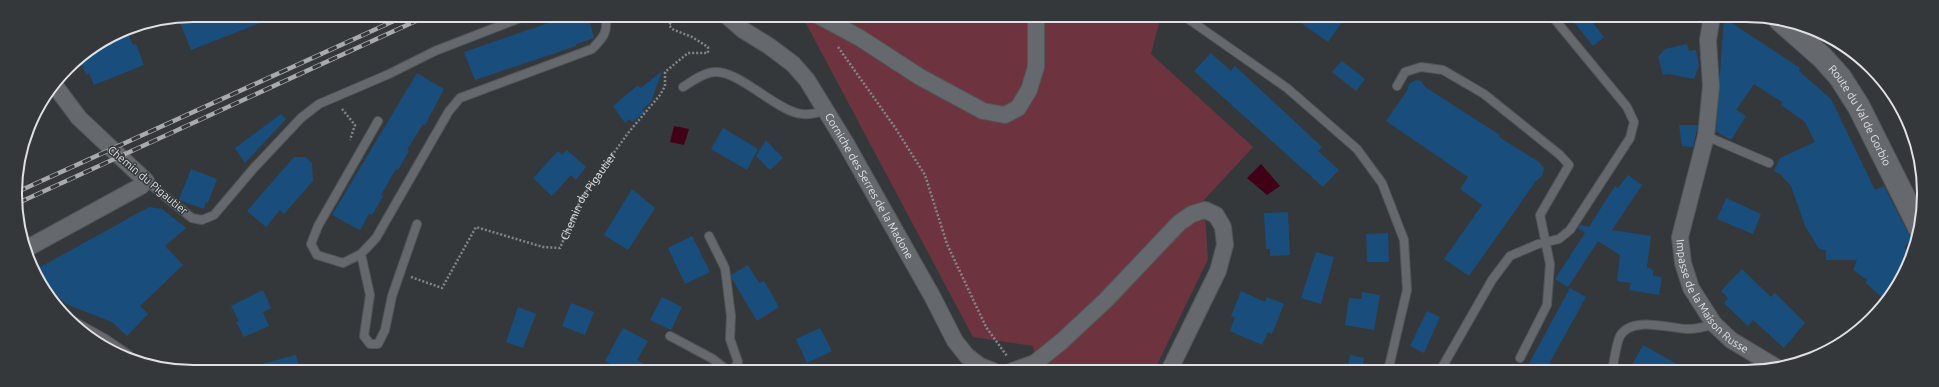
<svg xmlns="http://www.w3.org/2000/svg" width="1939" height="387" viewBox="0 0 1939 387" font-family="Ubuntu,sans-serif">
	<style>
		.green { fill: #6d3440 }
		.water { fill: #400116 }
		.building { fill: #194e7c }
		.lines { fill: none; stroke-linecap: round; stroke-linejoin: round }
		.lane-casing { stroke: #535558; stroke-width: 10 }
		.street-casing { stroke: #535558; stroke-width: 18 }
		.secondary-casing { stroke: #535558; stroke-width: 24 }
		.path { stroke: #838689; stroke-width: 2.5; stroke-dasharray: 2 2; stroke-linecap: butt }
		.lane { stroke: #65696d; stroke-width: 8 }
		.street { stroke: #65696d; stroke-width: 16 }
		.secondary { stroke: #65696d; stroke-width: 22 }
		.rail-casing { stroke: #a8aaad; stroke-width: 4.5 }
		.rail { stroke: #34383b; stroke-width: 3; stroke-dasharray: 9; stroke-linecap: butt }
		.labels { text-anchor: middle; stroke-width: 3; stroke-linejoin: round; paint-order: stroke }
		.street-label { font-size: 11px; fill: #dfe1e4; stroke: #34383b }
		.rim { fill: none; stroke: #dfe1e4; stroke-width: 2 }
	</style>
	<rect width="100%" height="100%" fill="#34383b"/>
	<path class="green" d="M802,16H1161L1151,54L1253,147L1204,200L1208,259L1154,371H1038L1033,346L973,337Z"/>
	<path class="water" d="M674,126L689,129L684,145L670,142Z
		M1261,164L1280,186L1267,195L1247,178Z"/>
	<path class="building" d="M195,15H278V16L191,50L180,22Z
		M572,15H588L594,38L576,44V46L475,80L464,52Z
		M1291,16H1346L1328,42Z
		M1569,16H1587L1604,37L1593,46Z
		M1724,18L1800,68L1799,71L1831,99L1875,190L1884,186L1886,190L1908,233L1914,238L1904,247L1911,255L1906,272L1899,281L1896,278L1885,300L1866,283L1867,280L1853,270L1857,260H1826V250L1819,249L1805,226L1791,186L1780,174L1774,171L1780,158L1815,142L1805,122L1781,105L1782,102L1754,84L1736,110L1746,116L1731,140L1716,131Z
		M128,34L133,45L136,44L144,65L94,85L89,73L86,75L80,59L115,36L116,39Z
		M1687,44L1689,51L1696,50L1699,66L1694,79L1669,74L1663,75L1658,57L1665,49Z
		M1211,53L1231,71L1235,66L1322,147L1318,151L1339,170L1323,187L1194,71Z
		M1342,61L1365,79L1356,91L1332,72Z
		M662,71L651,102L642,109L645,112L632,122L629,119L625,123L613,106L637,86L641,88Z
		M417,73L444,89L425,125L423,124L407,150L409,151L398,170L396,169L381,195L383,196L372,215L369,214L360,230L332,215Z
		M1416,80L1421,81L1425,87L1500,135L1499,137L1539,162L1544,168L1542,176L1536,181L1469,276L1444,259L1482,205L1460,189L1468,177L1386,121L1407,91L1409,84Z
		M281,114L286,119L245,163L235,148Z
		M1679,125H1698L1693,147L1682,146Z
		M723,128L758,149L747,170L711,149Z
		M766,140L783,158L770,170L756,156Z
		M567,150L586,167L576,180L571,175L552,196L533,178L558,151L562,155Z
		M294,157H305L312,163L313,181L284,214L280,210L266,227L247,211Z
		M191,169L217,179L208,203L206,202L204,209L179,200Z
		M1628,175L1642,185L1612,230L1651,236L1647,267L1653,270V276L1662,277L1659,295L1629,290L1631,283L1617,281L1620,255L1598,241L1568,287L1555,279L1585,233L1578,228L1580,225L1589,227L1615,186L1618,188Z
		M632,189L655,208L628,250L604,235Z
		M1726,198L1761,214L1753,234L1717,219Z
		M149,207L162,209L186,228L165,246L183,265L140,306L148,314L127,336L112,322L66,304L42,280L35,270Z
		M1288,212L1290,255L1270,256V249H1266L1264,213Z
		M1388,233L1389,262H1367L1366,234Z
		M692,236L710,272L685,284L668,248Z
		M1316,252L1334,257L1321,304L1301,298Z
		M748,265L759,283L764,281L779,307L757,321L732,279L731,275Z
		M1742,269L1771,297L1775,293L1805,323L1784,348L1753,320L1748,326L1724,303L1728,298L1721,291Z
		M1570,288L1586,297L1545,371H1525Z
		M263,290L271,308L263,312L269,326L244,337L236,322L239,321L231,306Z
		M1241,291L1265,302L1267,297L1284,304L1272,334L1268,332L1262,345L1230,331L1235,317L1231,316Z
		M1362,292L1380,295L1374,330L1345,325L1349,298L1362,299Z
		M662,297L682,307L671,330L650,320Z
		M571,303L594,312L585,335L562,326Z
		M518,307L536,314L523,348L506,342Z
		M1427,311L1440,317L1424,353L1410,346Z
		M623,328L648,341L637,360L656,371H622L605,361Z
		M820,328L832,351L807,363L796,339Z
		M1643,345L1691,372H1628Z
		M296,355L300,371H255L254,366Z
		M1350,355L1364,358L1361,371H1347Z"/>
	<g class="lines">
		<defs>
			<path id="lane" d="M1184,16L1287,88L1357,149L1382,183L1404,240L1407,290L1388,371
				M1397,86L1405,72L1421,67L1443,70L1484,94L1560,155L1569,165L1540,215L1550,264L1547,305L1520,358
				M683,87C691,82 700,75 709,73C734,65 771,107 797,113C806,116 818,113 827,110
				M378,121L318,226L311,244L317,255L343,263L361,254L376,238L449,111L460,98L592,49C603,38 609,32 605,15
				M1706,136L1769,163
				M146,181L192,218L202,220L214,215L253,169L301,118L319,104L389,74L435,51L528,15
				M709,236L725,268L731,316L730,339L738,362L733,371
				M361,254L370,295L364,336L370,344H378L385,330L392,296L417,224
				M68,318L104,338L129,355
				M670,336L713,359L728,371
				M1440,371L1492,280L1510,256L1538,244L1559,239L1570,230L1630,138L1634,122L1627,107L1552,16
				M1612,371C1614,362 1616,344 1620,336C1631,316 1668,328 1687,329C1696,329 1705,327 1714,324"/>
			<g id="street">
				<path id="s2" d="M727,16L743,30L769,46L793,64L807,80L845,142L932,296L955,341L967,356L980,366L993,371"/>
				<path d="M819,16L860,38L920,77L983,111L1005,115L1018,108L1029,90L1036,67V16"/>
				<path id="s3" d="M1712,16L1708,40L1711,86L1706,136L1680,237L1683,263L1691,288L1714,324L1731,340L1776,367"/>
				<path d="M24,250L141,186L146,181L79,118L55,86"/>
				<path d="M1012,371L1035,363L1062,341L1106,300L1179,223L1192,214L1205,210L1216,215L1223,227L1225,245L1218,271L1169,371"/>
			</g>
			<g id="secondary">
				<path id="s4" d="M1780,20L1822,57L1840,77L1859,107L1919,227"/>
			</g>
		</defs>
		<use href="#lane" class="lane-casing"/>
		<use href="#street" class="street-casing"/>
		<use href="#secondary" class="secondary-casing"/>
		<g class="path">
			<path d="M838,47L894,126L925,175L947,244L986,327L1007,356"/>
			<path d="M342,109L355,125L350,140"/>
			<path id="s1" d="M411,277L442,288L476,227L543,247L560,248L581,199L628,133L660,95L665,86V72L688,53H708V47L692,37L672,29L669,25L677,15"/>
		</g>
		<use href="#lane" class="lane"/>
		<use href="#street" class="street"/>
		<use href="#secondary" class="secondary"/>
		<defs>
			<path id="rail" d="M17,192L407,15
				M18,203L429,15"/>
		</defs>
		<use href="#rail" class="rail-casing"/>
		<use href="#rail" class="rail"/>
	</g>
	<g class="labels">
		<g class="street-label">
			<text dy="4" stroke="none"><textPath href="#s4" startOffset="126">Route du Val de Gorbio</textPath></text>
			<text transform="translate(148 180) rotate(40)" y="4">Chemin du Pigautier</text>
			<text dy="4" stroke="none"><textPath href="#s2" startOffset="226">Corniche des Serres de la Madone</textPath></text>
			<text dy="4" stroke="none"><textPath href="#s1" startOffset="249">Chemin du Pigautier</textPath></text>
			<text dy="4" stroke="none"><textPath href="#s3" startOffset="295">Impasse de la Maison Russe</textPath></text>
		</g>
	</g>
	<path d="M0 0H1939V387H0ZM193 22H1746A171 171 0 0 1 1917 193V194A171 171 0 0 1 1746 365H193A171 171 0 0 1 22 194V193A171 171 0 0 1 193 22Z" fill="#34383b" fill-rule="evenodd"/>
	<path class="rim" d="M193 22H1746A171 171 0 0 1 1917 193V194A171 171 0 0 1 1746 365H193A171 171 0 0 1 22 194V193A171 171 0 0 1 193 22Z"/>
</svg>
